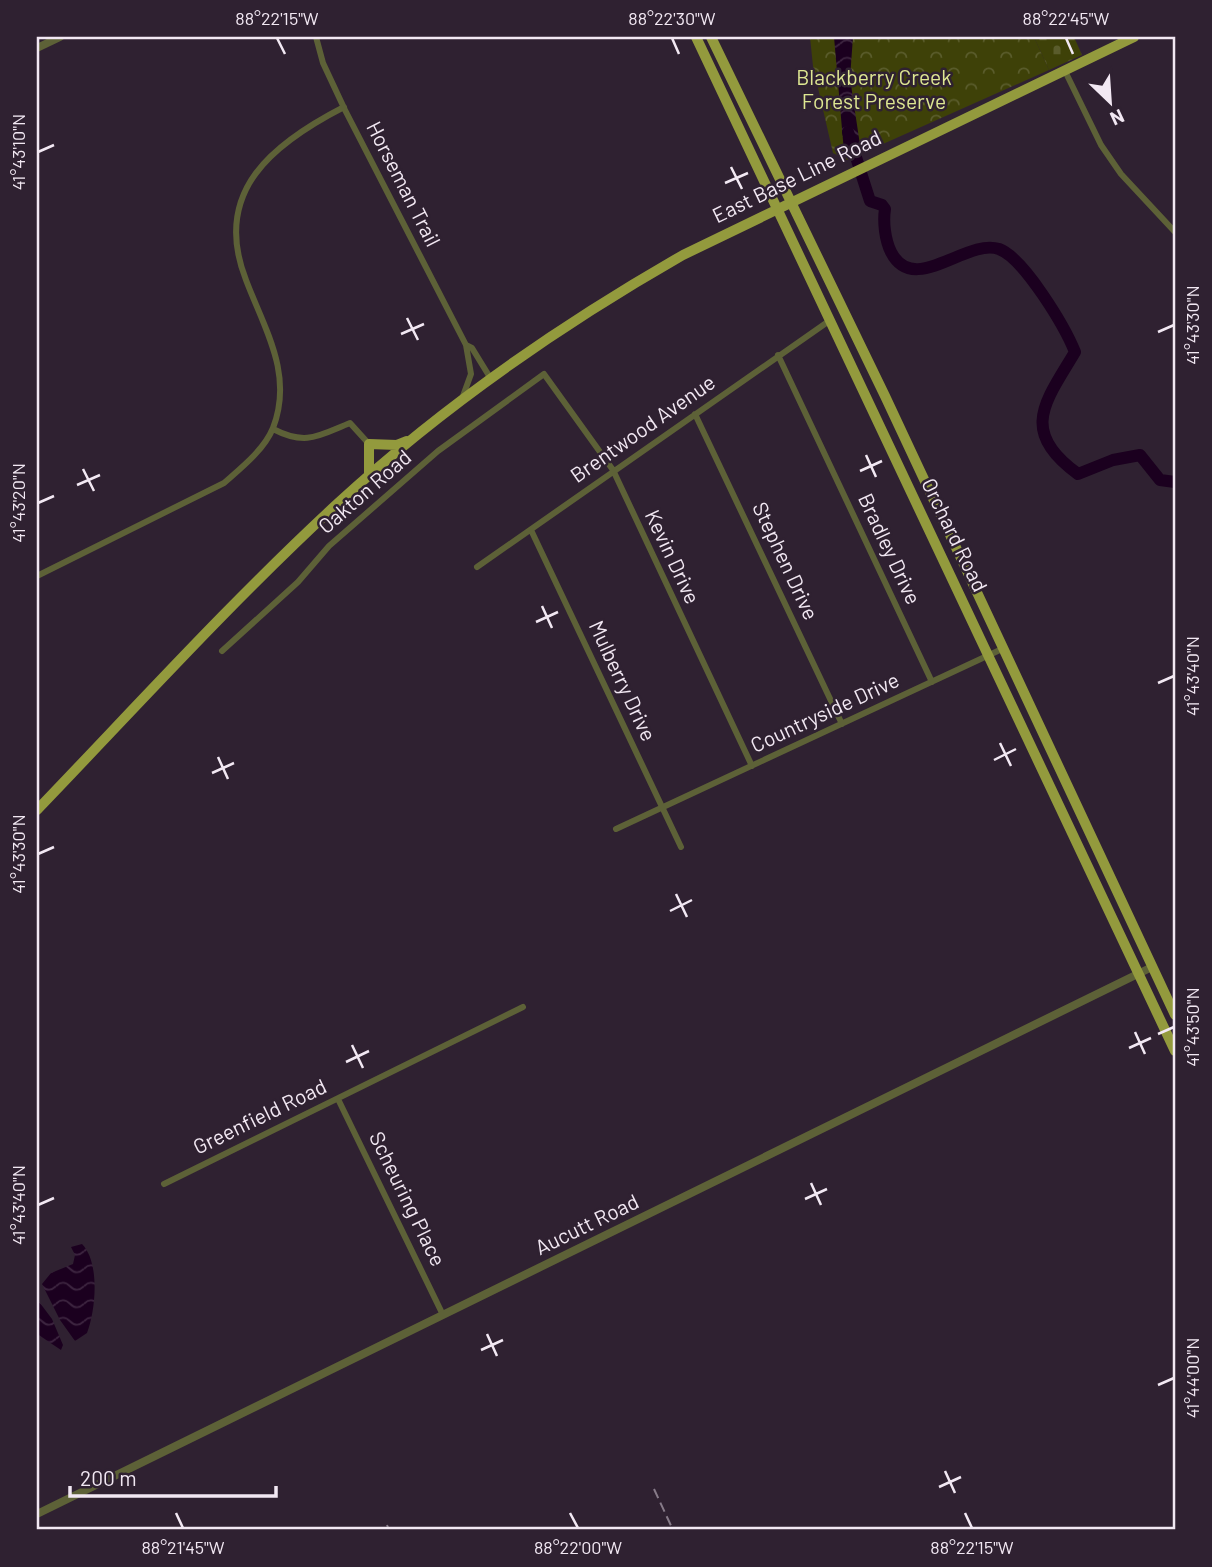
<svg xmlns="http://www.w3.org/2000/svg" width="1212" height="1567" viewBox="0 0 1212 1567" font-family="Barlow,sans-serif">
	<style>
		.cemetery { fill: url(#cemetery-stones) }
		.park { fill: url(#park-crowns) }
		.water { fill: url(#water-waves) }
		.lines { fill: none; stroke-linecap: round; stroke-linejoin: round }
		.river { stroke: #1b001f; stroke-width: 12 }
		.minor { stroke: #5d6137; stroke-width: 6 }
		.tertiary { stroke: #5d6137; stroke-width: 8 }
		.primary { stroke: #939a3d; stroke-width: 10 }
		.rail { stroke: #877b89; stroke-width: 2; stroke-dasharray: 10 5; stroke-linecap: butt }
		.ticks { fill: none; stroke: #f2e8f3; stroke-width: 2.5 }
		.labels { text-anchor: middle; stroke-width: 5; stroke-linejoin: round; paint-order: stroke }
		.park-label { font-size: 21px; fill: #dee792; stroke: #2f2131 }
		.street-label { font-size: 21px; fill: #f2e8f3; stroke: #2f2131 }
		.neatline { fill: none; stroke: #f2e8f3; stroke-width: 2.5 }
		.ticks-label { font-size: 18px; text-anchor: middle; fill: #f2e8f3 }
	</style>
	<defs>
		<pattern id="cemetery-stones" width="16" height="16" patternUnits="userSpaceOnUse" patternTransform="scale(1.75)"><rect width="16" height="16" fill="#3e4108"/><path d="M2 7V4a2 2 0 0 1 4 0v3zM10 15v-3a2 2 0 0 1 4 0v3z" fill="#5a5c2c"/></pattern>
		<pattern id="park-crowns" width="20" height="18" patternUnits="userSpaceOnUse" patternTransform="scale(1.75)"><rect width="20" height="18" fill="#3e4108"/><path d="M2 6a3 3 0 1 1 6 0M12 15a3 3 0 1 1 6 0" fill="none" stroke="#5a5c2c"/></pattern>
		<pattern id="water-waves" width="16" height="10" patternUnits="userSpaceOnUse" patternTransform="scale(1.75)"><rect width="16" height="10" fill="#1b001f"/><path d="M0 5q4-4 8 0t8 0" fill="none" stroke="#3d2540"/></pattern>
	</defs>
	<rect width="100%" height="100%" fill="#2f2131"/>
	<path class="cemetery" d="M1034,37H1074L1082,55L1049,70Z"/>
	<path class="park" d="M810,37H1034L1049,70L847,160L833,153L813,66Z"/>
	<path class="water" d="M834,37H853L850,78L860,145L844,152Z
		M82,1244C100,1262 96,1310 87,1333L75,1341L60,1320L42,1284L51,1273L73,1264L75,1255L71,1247Z
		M37,1299L52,1319L63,1345L61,1350L37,1334Z"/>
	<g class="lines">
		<path class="river" d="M848,132L870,201L882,205L885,209C883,222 885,240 891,252C914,297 966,238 999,249C1024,258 1065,327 1075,352C1046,401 1018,431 1078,474L1113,460L1140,455L1160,480L1175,482"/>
		<path class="minor" d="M316,37L323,63L345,110L466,345L471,374L463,396
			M1065,71L1101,145L1121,174L1175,232
			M466,345L472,348L491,379
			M778,355L932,682
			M695,414L842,724
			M273,429C306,446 318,436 350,423L369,444
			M531,530L681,847
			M477,567L829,321
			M37,576L224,483C241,468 264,450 273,428C294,374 264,328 246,280C211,191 274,143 344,107
			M222,651L298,582L329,546L438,451L544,374L613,470L752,766
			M616,829L1002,649
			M338,1099L443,1315
			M164,1184L523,1007"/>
		<path class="tertiary" d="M37,48L60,37
			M37,1514L1152,967"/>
		<path class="primary" d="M696,37L1175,1051
			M711,37L885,396L1175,1015
			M369,476V444L397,445L407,441
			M37,810C136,707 232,601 337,504C442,407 559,326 683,255L1134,37"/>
		<path class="rail" d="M654,1489L673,1530
			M387,1525L389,1530"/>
	</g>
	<path class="ticks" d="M277,38L285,54M672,38L679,54M1066,38L1073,54M38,152L54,145M731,167L742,189M725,183L748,173M407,318L418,340M1158,332L1174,325M401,334L424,324M866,455L876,477M83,469L94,491M860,471L882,461M77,485L100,475M38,503L54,496M542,606L552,628M536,622L558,612M1158,683L1174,676M1000,743L1011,766M218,757L228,779M994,760L1016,749M212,773L234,763M38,854L54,847M676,894L687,917M670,911L692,900M1135,1032L1145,1054M1158,1034L1174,1027M352,1045L363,1068M1129,1048L1151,1038M346,1062L369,1051M811,1183L821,1205M805,1199L827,1189M38,1205L54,1198M487,1334L497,1356M481,1350L503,1340M1158,1385L1174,1378M945,1471L955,1493M939,1487L961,1477M176,1513L183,1528M570,1513L578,1528M965,1513L972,1528"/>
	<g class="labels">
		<g class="park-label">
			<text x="874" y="85">Blackberry Creek<tspan x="874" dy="24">Forest Preserve</tspan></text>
		</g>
		<g class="street-label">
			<text transform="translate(797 177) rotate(-26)" y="7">East Base Line Road</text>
			<text transform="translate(403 184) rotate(63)" y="7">Horseman Trail</text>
			<text transform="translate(643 429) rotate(-35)" y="7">Brentwood Avenue</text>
			<text transform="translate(365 492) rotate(-41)" y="7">Oakton Road</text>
			<text transform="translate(954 535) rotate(64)" y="7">Orchard Road</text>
			<text transform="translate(889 549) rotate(65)" y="7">Bradley Drive</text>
			<text transform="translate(672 557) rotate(65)" y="7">Kevin Drive</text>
			<text transform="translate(785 561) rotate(65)" y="7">Stephen Drive</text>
			<text transform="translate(622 681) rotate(65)" y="7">Mulberry Drive</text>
			<text transform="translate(825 713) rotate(-25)" y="7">Countryside Drive</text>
			<text transform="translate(260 1117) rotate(-26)" y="7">Greenfield Road</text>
			<text transform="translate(407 1199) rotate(64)" y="7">Scheuring Place</text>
			<text transform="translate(587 1225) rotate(-26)" y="7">Aucutt Road</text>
		</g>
	</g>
	<rect width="1212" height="1567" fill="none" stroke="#2f2131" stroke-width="77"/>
	<g transform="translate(1110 102) rotate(155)" stroke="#2f2131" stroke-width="5" paint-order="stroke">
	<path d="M0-5L12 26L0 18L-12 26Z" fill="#f2e8f3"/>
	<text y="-10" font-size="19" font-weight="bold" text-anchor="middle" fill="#f2e8f3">N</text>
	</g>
	<path d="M70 1486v10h206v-10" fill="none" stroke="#f2e8f3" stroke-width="3.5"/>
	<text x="80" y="1486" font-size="21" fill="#f2e8f3" stroke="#2f2131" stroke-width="5" paint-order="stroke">200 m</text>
	<rect x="38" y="38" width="1136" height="1490" class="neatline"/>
	<g class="ticks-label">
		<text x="277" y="25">88°22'15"W</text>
		<text x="672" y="25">88°22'30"W</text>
		<text x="1066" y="25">88°22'45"W</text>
		<text transform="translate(19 152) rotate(-90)" y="6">41°43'10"N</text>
		<text transform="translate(1193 325) rotate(-90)" y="6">41°43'30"N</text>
		<text transform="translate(19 503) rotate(-90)" y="6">41°43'20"N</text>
		<text transform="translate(1193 676) rotate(-90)" y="6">41°43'40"N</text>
		<text transform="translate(19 854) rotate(-90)" y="6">41°43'30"N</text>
		<text transform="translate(1193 1027) rotate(-90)" y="6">41°43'50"N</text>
		<text transform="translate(19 1205) rotate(-90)" y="6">41°43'40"N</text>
		<text transform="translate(1193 1378) rotate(-90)" y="6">41°44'00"N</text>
		<text x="183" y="1554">88°21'45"W</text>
		<text x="578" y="1554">88°22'00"W</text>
		<text x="972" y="1554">88°22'15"W</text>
	</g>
</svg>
